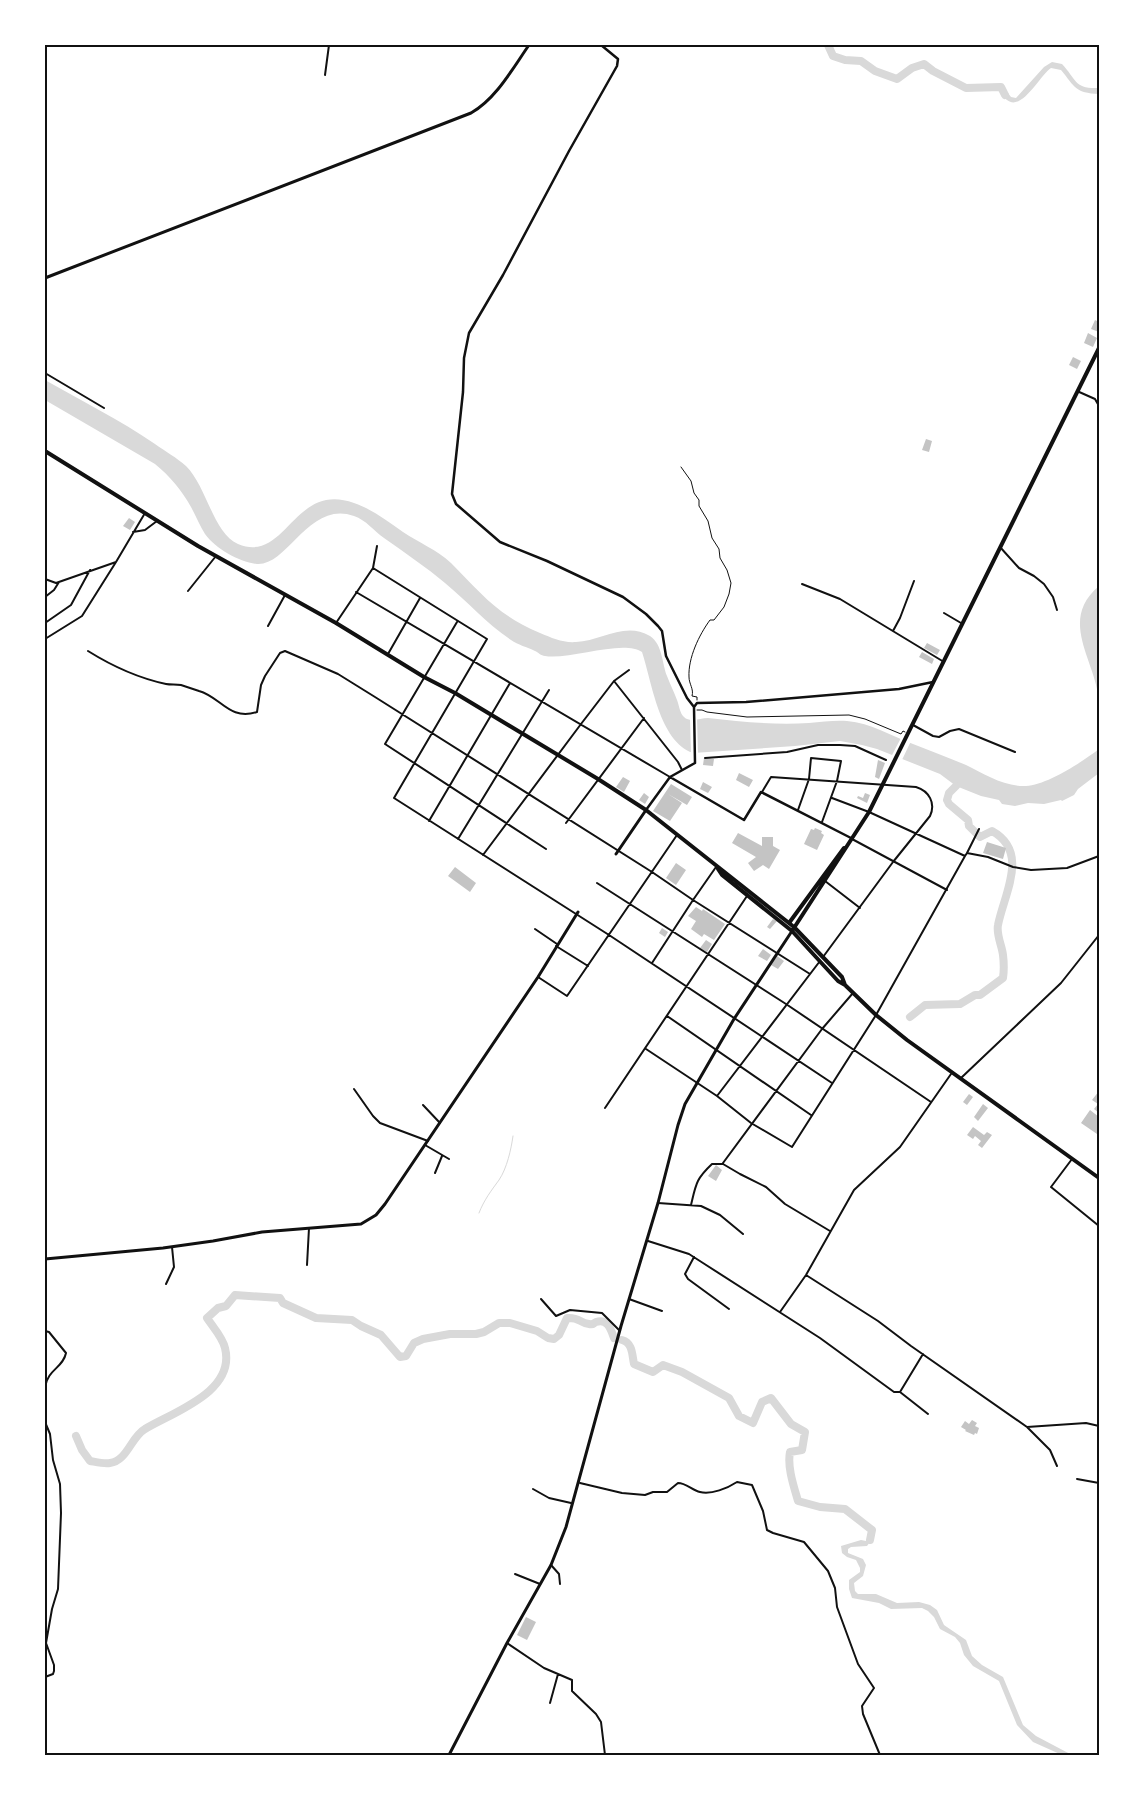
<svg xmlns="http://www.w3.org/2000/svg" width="1144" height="1800" viewBox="0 0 1144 1800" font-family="'Fira Sans Condensed',sans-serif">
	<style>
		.water { fill: #d9d9d9 }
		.pier { fill: #fff }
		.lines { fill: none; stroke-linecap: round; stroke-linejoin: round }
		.stream { stroke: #d9d9d9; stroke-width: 1 }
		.river { stroke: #d9d9d9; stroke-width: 8 }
		.building { fill: #c4c4c4 }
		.path { stroke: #111; stroke-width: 1 }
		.pedestrian { stroke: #111; stroke-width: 2 }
		.minor { stroke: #111; stroke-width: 2 }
		.tertiary { stroke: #111; stroke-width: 2.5 }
		.secondary { stroke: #111; stroke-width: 3 }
		.primary { stroke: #111; stroke-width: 3 }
		.trunk { stroke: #111; stroke-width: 4 }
		.neatline { fill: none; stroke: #111; stroke-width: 2 }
	</style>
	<rect width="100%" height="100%" fill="#fff"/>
	<path class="water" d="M1052,62L1062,64C1077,80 1074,89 1099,88V94C1075,93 1075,87 1061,70L1051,68C1040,75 1022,112 1007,100C1003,97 1000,92 1001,87L1005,89L1011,97L1016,98L1044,67Z
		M45,380C82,401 120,420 155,444C165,451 177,458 186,466C207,487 213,533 238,544C287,564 293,481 354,503C372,509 387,521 403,532C418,542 437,550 451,563C482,594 497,615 540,633C552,638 563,643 576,642C601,641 625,621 650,636C663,645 662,664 667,676C670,684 674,692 677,700C679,705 680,714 684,717C690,723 700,718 708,718C742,722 775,725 809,723C822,722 835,720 847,721C871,723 891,736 913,744C931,751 949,758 966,765C984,774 1005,787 1026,786C1047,785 1082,762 1099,749V773L1078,789L1074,795L1062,801L1061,800L1044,804L1028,803L1015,806L1002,804L999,800L981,796L956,786L940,774L877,749L862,745L840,741L795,746L693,753C659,741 652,682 642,652C623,639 570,660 545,656C541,656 538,652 535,651C527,647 518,645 511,640C487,624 468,602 445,583C426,567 405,553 384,538C374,531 366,520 354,516C309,500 288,566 257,564C239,562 216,549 205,534C200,526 196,516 191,507C182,491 170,476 155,464L45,400Z
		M1099,586V725H1097C1098,715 1100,704 1098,694C1092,656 1060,619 1099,586Z
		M870,1530H875V1535L867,1546L851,1547L848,1549V1553L863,1559L866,1565L863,1576L854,1583L855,1591L858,1594H876L897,1603L919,1602L930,1605L937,1610L944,1625L966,1640L972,1656L982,1665L1003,1677L1023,1725L1036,1736L1072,1755H1062L1033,1742L1017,1725L999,1681L973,1666L964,1655L960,1643L955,1637L940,1629L934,1617L928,1611L922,1608L891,1609L879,1603L852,1598L849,1589V1580L860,1572V1568L856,1560L847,1557L842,1553L841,1546L861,1540L866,1541Z"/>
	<path class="pier" d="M690,718H697L698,754L691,755Z
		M902,736L911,741L901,762L891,757Z"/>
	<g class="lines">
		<path class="stream" d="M479,1213C484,1200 491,1191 499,1180C507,1168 511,1150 513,1136"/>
		<path class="river" d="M828,45L833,56L845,60L861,61L875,71L897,79L912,68L924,64L933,71L966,88L1001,87L1005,95
			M910,1017L925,1005L960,1004L975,995H980L1003,978C1004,971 1004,963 1003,955C1002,946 996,934 998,925C1004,894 1030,852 992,831L980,837L969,826L968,820L949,804L947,800L949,793L956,786
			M622,1340C633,1343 632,1355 634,1364L653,1372L663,1365L682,1372L729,1398L739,1416L753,1423L762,1402L771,1398L791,1424L805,1432L802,1450L790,1452C787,1467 794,1487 798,1501L820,1507L845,1509L872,1530L870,1540
			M76,1436L82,1450L90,1461C96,1462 104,1464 110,1463C127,1461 131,1437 145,1429C173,1412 236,1392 225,1348C223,1338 213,1327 207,1318L218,1308L226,1306L235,1295L280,1298L283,1303L316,1318L352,1320L361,1326L381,1335L400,1357L406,1356L414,1343L423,1339L450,1334H476L484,1332L499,1323H510L537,1331L548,1338L554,1339L559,1335L567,1318C580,1317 579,1323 589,1324C594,1325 592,1324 596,1322C608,1318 611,1330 614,1338"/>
	</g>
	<path class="building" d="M1095,320L1099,322V332L1091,329Z
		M1088,333L1097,338L1093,347L1084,343Z
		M1073,357L1081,361L1077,369L1069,365Z
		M926,439L932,441L929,452L922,450Z
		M129,518L135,522L130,530L123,526Z
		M927,643L940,650L937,655L924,648Z
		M922,652L934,659L932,664L919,657Z
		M704,758L714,759L713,766L703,765Z
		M878,760L885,763L879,779L875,777Z
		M739,773L753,780L749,787L736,780Z
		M623,777L630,781L624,792L616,787Z
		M703,782L712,787L708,793L700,789Z
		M671,784L692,797L687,805L668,794L682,803L670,821L653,811Z
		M644,793L649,797L645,804L639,800Z
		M865,793L870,795L867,803L857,798L858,796L863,798Z
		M815,828L822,831L821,833L824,835L817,850L804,844L811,829L814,830Z
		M738,833L762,846V837H773V846L780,850L769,869L763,865L754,871L748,863L756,857L732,843Z
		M987,842L1006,848L1003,859L983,853Z
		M676,863L686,870L676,885L666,878Z
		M455,867L476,883L470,892L448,876Z
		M696,907L702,911L703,909L725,924L714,940L704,934L702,937L691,929L696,921L688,916Z
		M773,919L777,921L770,929L767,927Z
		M662,928L668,932L665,937L659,933Z
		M706,940L712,944L707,952L700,948Z
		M763,949L771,955L767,961L758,956Z
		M777,956L784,961L778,969L771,965Z
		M1099,1091V1113L1094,1109L1098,1104L1092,1100Z
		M969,1094L973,1097L967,1105L963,1102Z
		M983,1104L988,1108L978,1121L974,1117Z
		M1090,1110L1099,1117V1131L1097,1134L1081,1123Z
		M973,1127L984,1135L987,1132L992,1135L982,1148L978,1145L981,1141L975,1136L973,1139L967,1135Z
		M716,1165L722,1170L716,1181L708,1176Z
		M972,1420L977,1423L975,1426L979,1428L977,1434L975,1433L974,1435L965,1431L966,1430L961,1427L965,1421L969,1424Z
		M526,1617L536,1622L527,1640L517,1635Z"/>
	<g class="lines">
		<path class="path" d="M681,467L691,481L694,493L699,500V506L708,521L712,538L719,549L720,558L727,570L731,583L729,594L724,607L714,620H710C699,635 688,658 689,677C689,684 694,689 692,696L697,697V700
			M697,710H702L707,712L747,717L849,715L865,719L901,734L903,731L905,732"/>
		<path class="pedestrian" d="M705,758L787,752L818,745H840L855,746L886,760"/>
		<path class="minor" d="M325,75L329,45
			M45,373L104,408
			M1077,391L1095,399L1099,406
			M133,532L145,530L157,521
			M1000,547L1019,568L1034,576L1044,584L1053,597L1057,610
			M373,568L487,639L394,798L609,935L832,1083
			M45,579L56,583L116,562L145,513
			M802,584L840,599L944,662
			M188,591L216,556
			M356,592L670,777
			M45,597L54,590L59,582
			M944,613L961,623
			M457,622L385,744L546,849
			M45,623L71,605L90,570
			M336,623L373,568L377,546
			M268,626L285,595
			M893,631L900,618L914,581
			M45,639L82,616L116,562
			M88,651C112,666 138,678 166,684C171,685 176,684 181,685C187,687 193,689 199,691C221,697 229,721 257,712L261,685L265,676L280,653L285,651L338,674L375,697L652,872L693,900L810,974
			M388,654L420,598
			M614,681L678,762L682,770
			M913,725L933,736L939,737L950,731L959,729L1015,752
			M762,792L771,777L916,787C929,791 936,803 930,816L893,862L823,957
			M832,798L869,812L965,856
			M798,810L809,779L811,758L841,761L837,781L822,822
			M1099,813V819
			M429,821L510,683
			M566,823L644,718
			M458,839L549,690
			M852,839L947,890
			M967,853L979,829
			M483,855L581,724L614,681L629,670
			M965,856L967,853L988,857L1013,867L1031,870L1067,868L1099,856
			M825,881L860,908
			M597,883L786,1004L931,1102
			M535,929L557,944
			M556,946L588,966
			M652,963L693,900L716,867
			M538,977L567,996L677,835
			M667,1016L811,1115
			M646,1049L717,1096L751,1123L792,1147L876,1015L965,856
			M961,1078L1061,983L1099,935
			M354,1089L373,1116L380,1123L428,1141
			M717,1096L820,961
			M423,1105L440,1123
			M605,1108L747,896
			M425,1145L449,1159
			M1072,1159L1051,1187L1099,1226
			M723,1163L822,1029L853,993
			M723,1164L740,1174L766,1187L785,1204L830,1231
			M435,1173L442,1156
			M658,1203L701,1206L720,1215L743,1234
			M691,1205C696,1184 696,1179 712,1164H722
			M648,1241L689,1254L703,1263L820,1338L894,1392H900L923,1354
			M694,1257L685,1274L688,1279L729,1309
			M307,1265L309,1228
			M806,1275L878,1321L911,1346L1027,1427L1050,1450L1057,1466
			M166,1284L174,1267L172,1247
			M541,1299L556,1316L570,1310L602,1313L620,1331
			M629,1299L662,1311
			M780,1312L806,1275L854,1190L900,1147L951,1074
			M45,1331L49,1332L66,1353C63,1368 48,1369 45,1387
			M900,1392L928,1414
			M45,1422L50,1434L53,1460L60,1484L61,1513L58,1589L52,1609L46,1643L54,1665V1671L53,1674L45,1677
			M1027,1427L1086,1423L1099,1426
			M1077,1479L1099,1483
			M580,1483L622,1493L645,1495L653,1492H667L678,1483C686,1483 692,1490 700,1492C711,1495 728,1488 737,1482L752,1485L763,1511L767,1530L773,1533L804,1542L828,1571L835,1588L837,1607L858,1664L874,1688L862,1706L863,1714L880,1755
			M533,1489L549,1498L571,1503
			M551,1565L559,1574L560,1584
			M515,1574L540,1584
			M507,1643L544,1668L572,1680V1691L596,1714L601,1722L605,1755
			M550,1703L558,1674"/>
		<path class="tertiary" d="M601,45L618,59L617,66L569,151L503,275L469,333L464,358L463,392L452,494L456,504L500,542L547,561L623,597L646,614L658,626L662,631L666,656L687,698L694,707L695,763L670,777L646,810
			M694,707L697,703L746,702L899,689L933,682
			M670,777L744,820L761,792L851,838"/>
		<path class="secondary" d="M616,854L646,810
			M45,1259L163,1248L213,1241L262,1232L361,1224L376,1215L385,1204L538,977L578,912
			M449,1755L507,1643L551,1565L566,1527L621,1326L658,1203L678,1125L685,1104L734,1019L792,931"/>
		<path class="primary" d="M45,278L471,113C496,99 513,68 529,45"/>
		<path class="trunk" d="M45,451L198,546L336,623L424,677L455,693L598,779L646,810L794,927L842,977L845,985
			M718,869L722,875L792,931L838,981L845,985L876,1015L907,1040L1099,1178
			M789,923L844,848
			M792,931L869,812L1099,348"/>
	</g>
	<rect width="1144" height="1800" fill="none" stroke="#ffffff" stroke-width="92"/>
	<rect x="46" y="46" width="1052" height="1708" class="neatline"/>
</svg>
